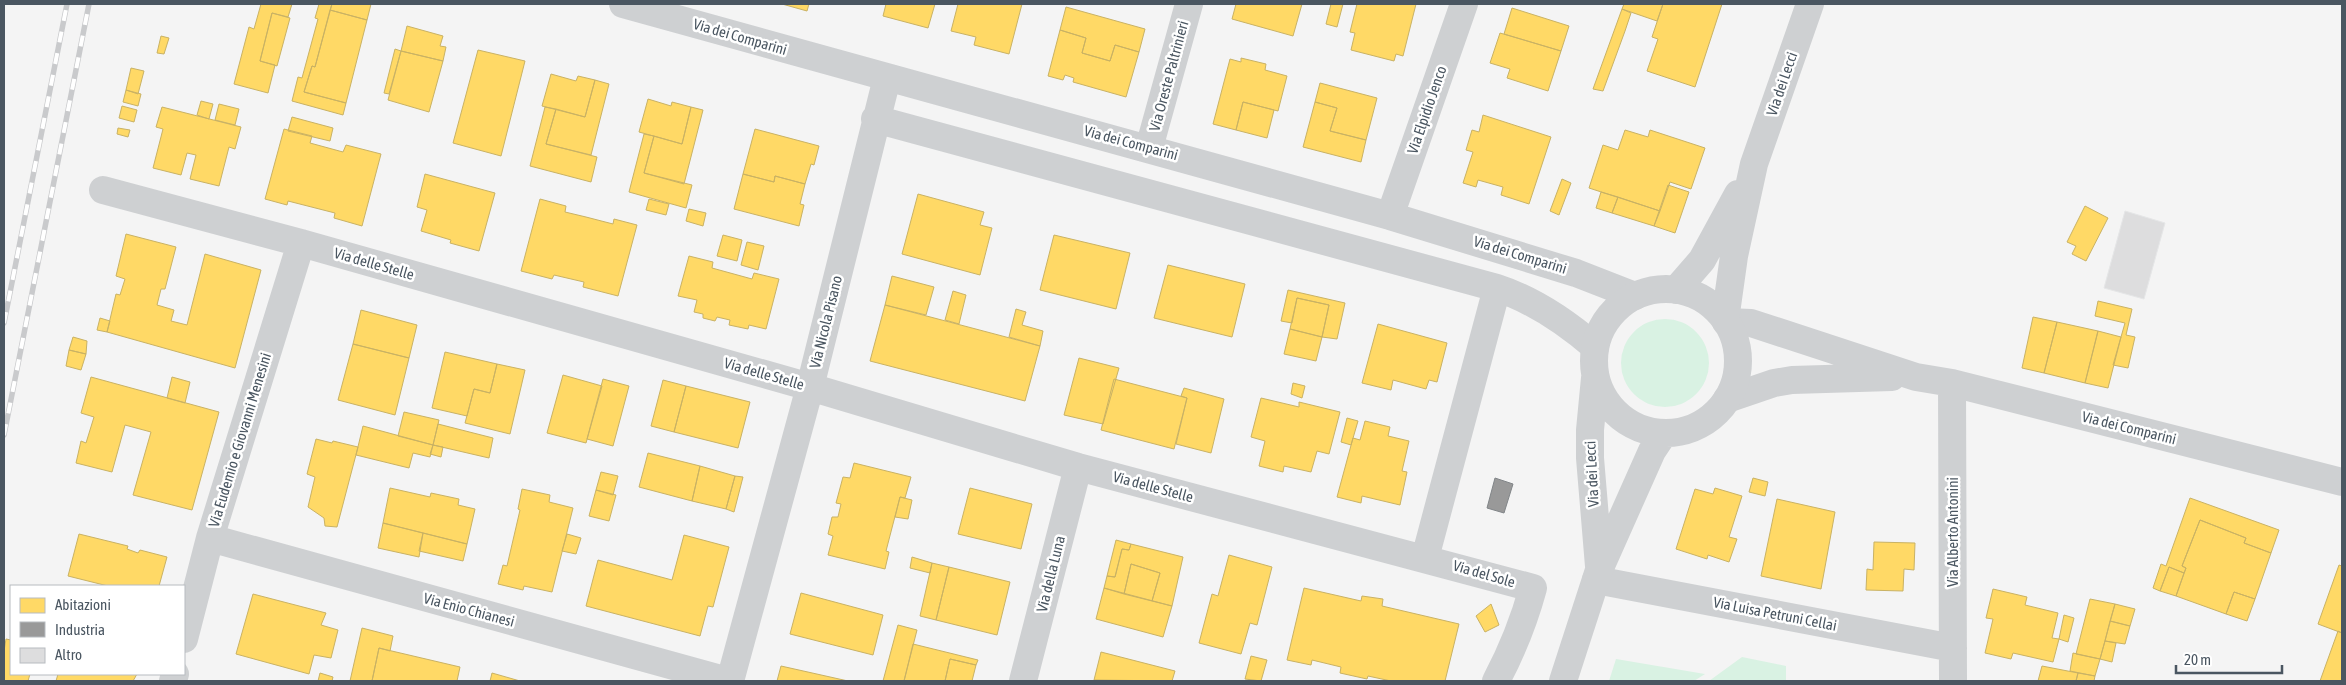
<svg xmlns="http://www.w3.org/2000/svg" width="2346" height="685" viewBox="0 0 2346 685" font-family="'Asap Condensed',sans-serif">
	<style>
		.green { fill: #d9f2e3 }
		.homes { fill: #ffd966; stroke: #c9b264 }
		.industry { fill: #999; stroke: #818588 }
		.building { fill: #ddddde; stroke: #e5e6e7 }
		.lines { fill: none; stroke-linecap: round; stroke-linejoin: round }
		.minor { stroke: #ced0d2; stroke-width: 28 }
		.tertiary { stroke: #ced0d2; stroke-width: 28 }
		.rail-casing { stroke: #c9cacc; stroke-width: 5.5 }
		.rail { stroke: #fff; stroke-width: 4; stroke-dasharray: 11; stroke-linecap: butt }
		.labels { text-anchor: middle; stroke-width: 5; stroke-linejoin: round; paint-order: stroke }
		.street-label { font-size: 15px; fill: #4a5661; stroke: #fff }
	</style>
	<rect width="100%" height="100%" fill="#f4f4f4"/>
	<path class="green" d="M1621 363a44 44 0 1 1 88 0a44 44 0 1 1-88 0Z
		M1742,657L1786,666V681H1709Z
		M1616,659L1705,674L1694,681H1609Z"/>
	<path class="homes" d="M261,4H292L288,17L272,13L260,61L275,65L268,93L234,84L249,27L254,29Z
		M319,4H332L315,67L312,66L304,92L346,103L343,115L292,101L298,77L302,78L318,19L315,18Z
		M332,4H371L367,20L330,10Z
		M782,4H809L807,11Z
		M886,4H935L928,28L883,16Z
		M958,4H1022L1009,54L974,45L976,37L951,31Z
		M1236,4H1302L1293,36L1232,19Z
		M1331,4H1343L1337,27L1326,24Z
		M1357,4H1416L1403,56L1396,54L1394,61L1351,50L1355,33L1350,32Z
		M1624,4H1663L1657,21L1622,9Z
		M1663,4H1722L1695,87L1647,71L1658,39L1652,37Z
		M1066,7L1145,29L1139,52L1115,45L1110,61L1082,53L1086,38L1060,30Z
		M1512,8L1569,26L1561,51L1504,34Z
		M1622,9L1631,13L1625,31L1603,91L1593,89Z
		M330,10L367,20L346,103L304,92L312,66L315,67Z
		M272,13L290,18L277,66L260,61Z
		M407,26L443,36L440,46L446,47L443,61L401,51Z
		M1060,30L1086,38L1082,53L1110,61L1115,45L1139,52L1126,97L1073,82L1074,78L1065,75L1063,80L1048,76Z
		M1500,33L1561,51L1548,91L1507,78L1510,69L1490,63Z
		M161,36L169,38L164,54L157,53Z
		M395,49L401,51L389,94L384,93Z
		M478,50L525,61L501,156L453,143Z
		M401,51L443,61L429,112L388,100Z
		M1241,58L1266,64L1265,70L1287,76L1278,111L1243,102L1236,130L1213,124L1230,59L1241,62Z
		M131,68L144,71L138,94L126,90Z
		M551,74L576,81L578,76L595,80L585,117L542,106Z
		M595,80L609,84L591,155L546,144L556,109L585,117Z
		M1320,83L1377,98L1366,140L1330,131L1337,108L1315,102Z
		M126,90L141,94L138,106L123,102Z
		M648,99L671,106L672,102L691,107L682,144L639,132Z
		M201,101L213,104L209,119L197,115Z
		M1243,102L1274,110L1267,138L1236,130Z
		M1315,102L1337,108L1330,131L1366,140L1361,162L1303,147Z
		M219,104L239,109L235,125L215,120Z
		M122,106L137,110L134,122L119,118Z
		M162,107L241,127L235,149L229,147L219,186L190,179L196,155L187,153L181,175L153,168L163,129L156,127Z
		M545,107L556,109L546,144L597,157L591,182L530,166Z
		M691,107L703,110L684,184L644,173L654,136L682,144Z
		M1483,115L1551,137L1529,204L1501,195L1503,187L1478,180L1476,187L1463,183L1473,152L1466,150L1472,130L1479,132Z
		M292,117L333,128L330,141L288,131Z
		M118,128L130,130L128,137L117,134Z
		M284,129L312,136L310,143L343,152L346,145L381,154L362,226L334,218L335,213L288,201L287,205L265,199Z
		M755,129L819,146L814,165L811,164L805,184L775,176L774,182L743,174Z
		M1625,130L1648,137L1650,130L1705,148L1691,189L1670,182L1660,211L1589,188L1603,145L1618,150Z
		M644,134L654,136L644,173L692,185L686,208L629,192Z
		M425,174L495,193L479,251L450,243L451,240L421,231L427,210L417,207Z
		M743,174L774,182L775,176L805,184L800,204L804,205L799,226L734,209Z
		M1562,179L1571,183L1559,215L1550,211Z
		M1668,185L1689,192L1675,233L1654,226Z
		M1601,192L1618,197L1612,213L1596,208Z
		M918,194L984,212L980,225L992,228L980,275L902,254Z
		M1618,197L1660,211L1654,226L1612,213Z
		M540,199L566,206L565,212L586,217L613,224L614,219L637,225L618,296L583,287L584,282L554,275L552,279L521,271Z
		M649,199L669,204L666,215L646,210Z
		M2085,206L2108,218L2086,261L2072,254L2076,246L2067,242Z
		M689,209L706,213L703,226L686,221Z
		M126,234L176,247L165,289H161L157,305L174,310L171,321L187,325L205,254L261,270L235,368L107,332L116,294L120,295L125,279L116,276Z
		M723,235L742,240L737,261L717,256Z
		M1054,235L1130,253L1116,309L1040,290Z
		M747,242L764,246L758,270L741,265Z
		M689,256L713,262L712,268L752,279L754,273L779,279L766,329L749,325L748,329L729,325L730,320L717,317L715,321L703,318V314L694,312L697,300L678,296Z
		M1168,265L1245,284L1232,337L1154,318Z
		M892,276L934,287L926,315L885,305Z
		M1288,290L1345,303L1337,339L1322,337L1329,305L1297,298L1292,323L1281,321Z
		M953,291L966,295L959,324L945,320Z
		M1297,298L1329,305L1322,337L1290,329Z
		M2098,301L2132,309L2126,335L2135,337L2128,368L2113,365L2125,323L2095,316Z
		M885,305L1040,346L1025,401L870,361Z
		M1016,309L1026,312L1022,325L1043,331L1040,346L1009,337Z
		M361,310L417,325L409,358L353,344Z
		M2033,317L2057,322L2044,373L2022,368Z
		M100,318L110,321L107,332L97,330Z
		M2057,322L2098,331L2085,383L2044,373Z
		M1378,324L1447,343L1437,382L1429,380L1426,389L1393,380L1391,390L1362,383Z
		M1290,329L1322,337L1316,361L1284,354Z
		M2098,331L2121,337L2108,388L2085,383Z
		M73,337L87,341L86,354L69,350Z
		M353,344L409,358L395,415L338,400Z
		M69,350L86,354L81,370L66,366Z
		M445,352L497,364L490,393L474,389L467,416L432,408Z
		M1079,358L1119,368L1103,424L1064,415Z
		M497,364L525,370L510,434L465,423L474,389L490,393Z
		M563,375L602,386L586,443L547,433Z
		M91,377L219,412L192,510L133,495L151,432L125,425L112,472L76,463L81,441L86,443L94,417L81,413Z
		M172,377L190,382L185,403L167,398Z
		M603,379L629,386L613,446L587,439Z
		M1114,379L1187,398L1174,449L1101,430Z
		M663,380L686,386L674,432L651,426Z
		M1293,383L1305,386L1302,398L1291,394Z
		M686,386L750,402L738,448L674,432Z
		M1184,388L1224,399L1211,453L1176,444L1187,398L1181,396Z
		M1261,398L1299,407V402L1340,412L1329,454L1317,451L1311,472L1284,466L1283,472L1259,466L1265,441L1251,437Z
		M404,412L439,420L433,445L398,436Z
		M1347,418L1358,421L1351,445L1341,442Z
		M1365,421L1390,427L1388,436L1409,441L1402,471L1407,472L1400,505L1362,496L1361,503L1337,497L1353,438L1360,440Z
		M438,424L493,438L489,458L433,445Z
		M363,426L433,445L430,457L413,453L409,468L356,455Z
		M316,439L332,443L333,441L358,447L337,527L325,526L324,518L308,507L315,477L307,474Z
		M433,445L443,447L441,457L430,454Z
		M648,453L700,466L692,501L639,487Z
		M854,463L911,477L905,498L900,497L886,551L889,552L885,569L828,555L833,536L828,534L832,517H838L841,504L836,503L843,477L850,478Z
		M700,466L735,476L726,509L692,501Z
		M601,472L618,476L613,495L596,490Z
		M735,476L743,477L734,512L726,509Z
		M1753,478L1768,482L1765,496L1749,492Z
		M390,488L430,497L431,493L459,499L458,505L475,509L467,544L383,523Z
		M970,488L1032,504L1021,549L958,534Z
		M1715,488L1742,496L1729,537L1737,539L1729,562L1708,555L1707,559L1676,549L1695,489L1713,494Z
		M522,489L550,495L549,502L573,508L552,592L524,586L523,590L498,584L503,565L507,566L520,510L518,509Z
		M596,490L616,495L609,521L589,516Z
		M900,497L912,500L908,519L895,517Z
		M2190,498L2279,530L2271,553L2244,543L2246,538L2200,520L2182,566L2186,568L2184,573L2169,567L2160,591L2153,588L2161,564L2166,566Z
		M1777,499L1835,512L1821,589L1761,576Z
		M2200,520L2246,538L2244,543L2271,553L2255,599L2234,592L2226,614L2176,596L2186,568L2182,566Z
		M383,523L423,533L419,557L378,548Z
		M423,533L467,544L463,561L419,551Z
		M79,534L128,546L127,549L138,553L140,550L167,557L159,586H108L68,576Z
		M567,534L581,538L576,554L562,551Z
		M684,535L729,547L713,607L708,606L700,636L586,606L598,560L672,580Z
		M1116,540L1131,544L1129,550L1122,549L1115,577L1107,576Z
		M1874,542L1915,543L1914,570L1904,569L1903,591L1866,590L1867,569L1873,570Z
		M1131,544L1183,557L1172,606L1152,601L1160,573L1131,564L1124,594L1104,588L1107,576L1115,577L1122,549L1129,550Z
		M1229,555L1272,567L1257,625L1250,623L1241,654L1199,643L1212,594L1218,596Z
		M912,557L932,563L930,573L910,568Z
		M932,563L949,567L936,620L920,616Z
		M1131,564L1160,573L1152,601L1124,594Z
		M2339,565L2342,566V633L2318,624Z
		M949,567L1010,582L997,635L936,620Z
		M2169,567L2184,573L2176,596L2160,591Z
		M1104,588L1172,606L1163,637L1096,619Z
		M1304,588L1361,601L1362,596L1383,599L1382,606L1459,624L1445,681H1391L1368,676L1367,679L1340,673L1341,667L1312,660L1311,665L1287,660Z
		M1993,589L2027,597L2025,605L2058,613L2052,638L2059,639L2053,662L2013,653L2011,659L1985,653L1993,619L1986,618Z
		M2234,592L2255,599L2247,621L2226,614Z
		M801,593L883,615L873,655L790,634Z
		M253,594L326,613L321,625L338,630L331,658L314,655L309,674L236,654Z
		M2090,599L2115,604L2100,659L2076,654Z
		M1491,604L1499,625L1485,632L1476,616Z
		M2115,604L2135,609L2130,626L2110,621Z
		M2064,615L2074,618L2068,642L2059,639Z
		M2110,621L2130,626L2125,644L2105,641Z
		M898,625L917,630L904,681H883Z
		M362,628L393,636L390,651L379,648L372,681H350Z
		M2338,631L2342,633V681H2320Z
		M6,639L11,640V674H30L28,681H4V651Z
		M2105,641L2116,643L2112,662L2100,659Z
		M913,644L978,660L976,665L950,659L945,681H904Z
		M379,648L460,667L457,681H372Z
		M1101,652L1175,671L1172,681L1094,680Z
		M2073,653L2100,659L2095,676L2070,671Z
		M1251,656L1267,660L1261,681L1245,679Z
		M950,659L976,665L972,681H945Z
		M781,666L848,681H777Z
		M2042,666L2078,673L2076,681H2038Z
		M320,673L333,677L332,681H318Z
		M492,673L520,681H490Z
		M2078,673L2095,676L2094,681H2076Z
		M58,674H137L133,681H56Z"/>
	<path class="industry" d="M1495,478L1513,484L1504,513L1487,508Z"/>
	<path class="building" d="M2125,211L2165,223L2144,299L2104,288Z"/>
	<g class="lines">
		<path class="minor" d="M623,4L1390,216L1576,273L1635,296
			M875,119L1497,288C1534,300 1566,322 1595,347
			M1149,148L1189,4
			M103,190L301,243L810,387L1078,467L1533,588C1524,621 1512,651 1496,681
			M1390,216L1464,4
			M1726,322L1751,323L1916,377L1952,383L2342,482
			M1952,383L1953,681
			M1727,399L1774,383L1792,380L1892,377
			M210,538L728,681
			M1425,558L1497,288
			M1596,580L1953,648
			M184,639L210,538L301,243
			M173,681L175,674
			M730,681L810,387L887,78
			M1023,681L1078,467"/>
		<path class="tertiary" d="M1594 361a72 72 0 1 1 144 0a72 72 0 1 1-144 0Z
			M1676,290L1702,260L1738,194
			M1725,320L1734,256L1754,164L1810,4
			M1595,378L1590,430V458L1599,566
			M1563,681L1599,570L1652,451L1664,433"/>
		<defs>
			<path id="rail" d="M4,323L67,4
				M4,435L89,4"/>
		</defs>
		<use href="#rail" class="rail-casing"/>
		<use href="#rail" class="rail"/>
	</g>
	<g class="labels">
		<g class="street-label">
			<text transform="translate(740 37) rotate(16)" y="5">Via dei Comparini</text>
			<text transform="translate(1169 76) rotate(-75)" y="5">Via Oreste Paltrinieri</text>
			<text transform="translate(1782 84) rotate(-71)" y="5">Via dei Lecci</text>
			<text transform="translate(1427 110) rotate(-71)" y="5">Via Elpidio Jenco</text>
			<text transform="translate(1131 143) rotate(15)" y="5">Via dei Comparini</text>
			<text transform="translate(1520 255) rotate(17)" y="5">Via dei Comparini</text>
			<text transform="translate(374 264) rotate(16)" y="5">Via delle Stelle</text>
			<text transform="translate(826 322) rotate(-76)" y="5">Via Nicola Pisano</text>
			<text transform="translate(764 374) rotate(16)" y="5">Via delle Stelle</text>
			<text transform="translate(2129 428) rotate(14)" y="5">Via dei Comparini</text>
			<text transform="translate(240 440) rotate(-73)" y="5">Via Eudemio e Giovanni Menesini</text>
			<text transform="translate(1592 474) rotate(-93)" y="5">Via dei Lecci</text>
			<text transform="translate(1153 487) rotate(15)" y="5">Via delle Stelle</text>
			<text transform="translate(1953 532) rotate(-90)" y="5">Via Alberto Antonini</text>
			<text transform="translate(1051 574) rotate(-76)" y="5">Via della Luna</text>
			<text transform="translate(1484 574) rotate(16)" y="5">Via del Sole</text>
			<text transform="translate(469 610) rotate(15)" y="5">Via Enio Chianesi</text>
			<text transform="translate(1775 614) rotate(11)" y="5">Via Luisa Petruni Cellai</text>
		</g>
	</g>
	<rect width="2346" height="685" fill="none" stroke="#4a5661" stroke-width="10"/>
	<rect x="10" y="585" width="175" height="90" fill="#ffffff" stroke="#b7bbc0"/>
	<rect x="20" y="598" width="25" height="15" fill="#ffd966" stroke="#b7bbc0"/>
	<text x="55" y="610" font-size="15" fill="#4a5661">Abitazioni</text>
	<rect x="20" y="622" width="25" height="15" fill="#999999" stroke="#b7bbc0"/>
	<text x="55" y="635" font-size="15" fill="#4a5661">Industria</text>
	<rect x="20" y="648" width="25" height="15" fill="#ddddde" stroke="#b7bbc0"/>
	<text x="55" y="660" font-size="15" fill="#4a5661">Altro</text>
	<path d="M2176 665v8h106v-8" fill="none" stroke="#4a5661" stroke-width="2.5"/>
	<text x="2184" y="665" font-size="15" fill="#4a5661" stroke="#ffffff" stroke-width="4" paint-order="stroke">20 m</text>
</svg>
